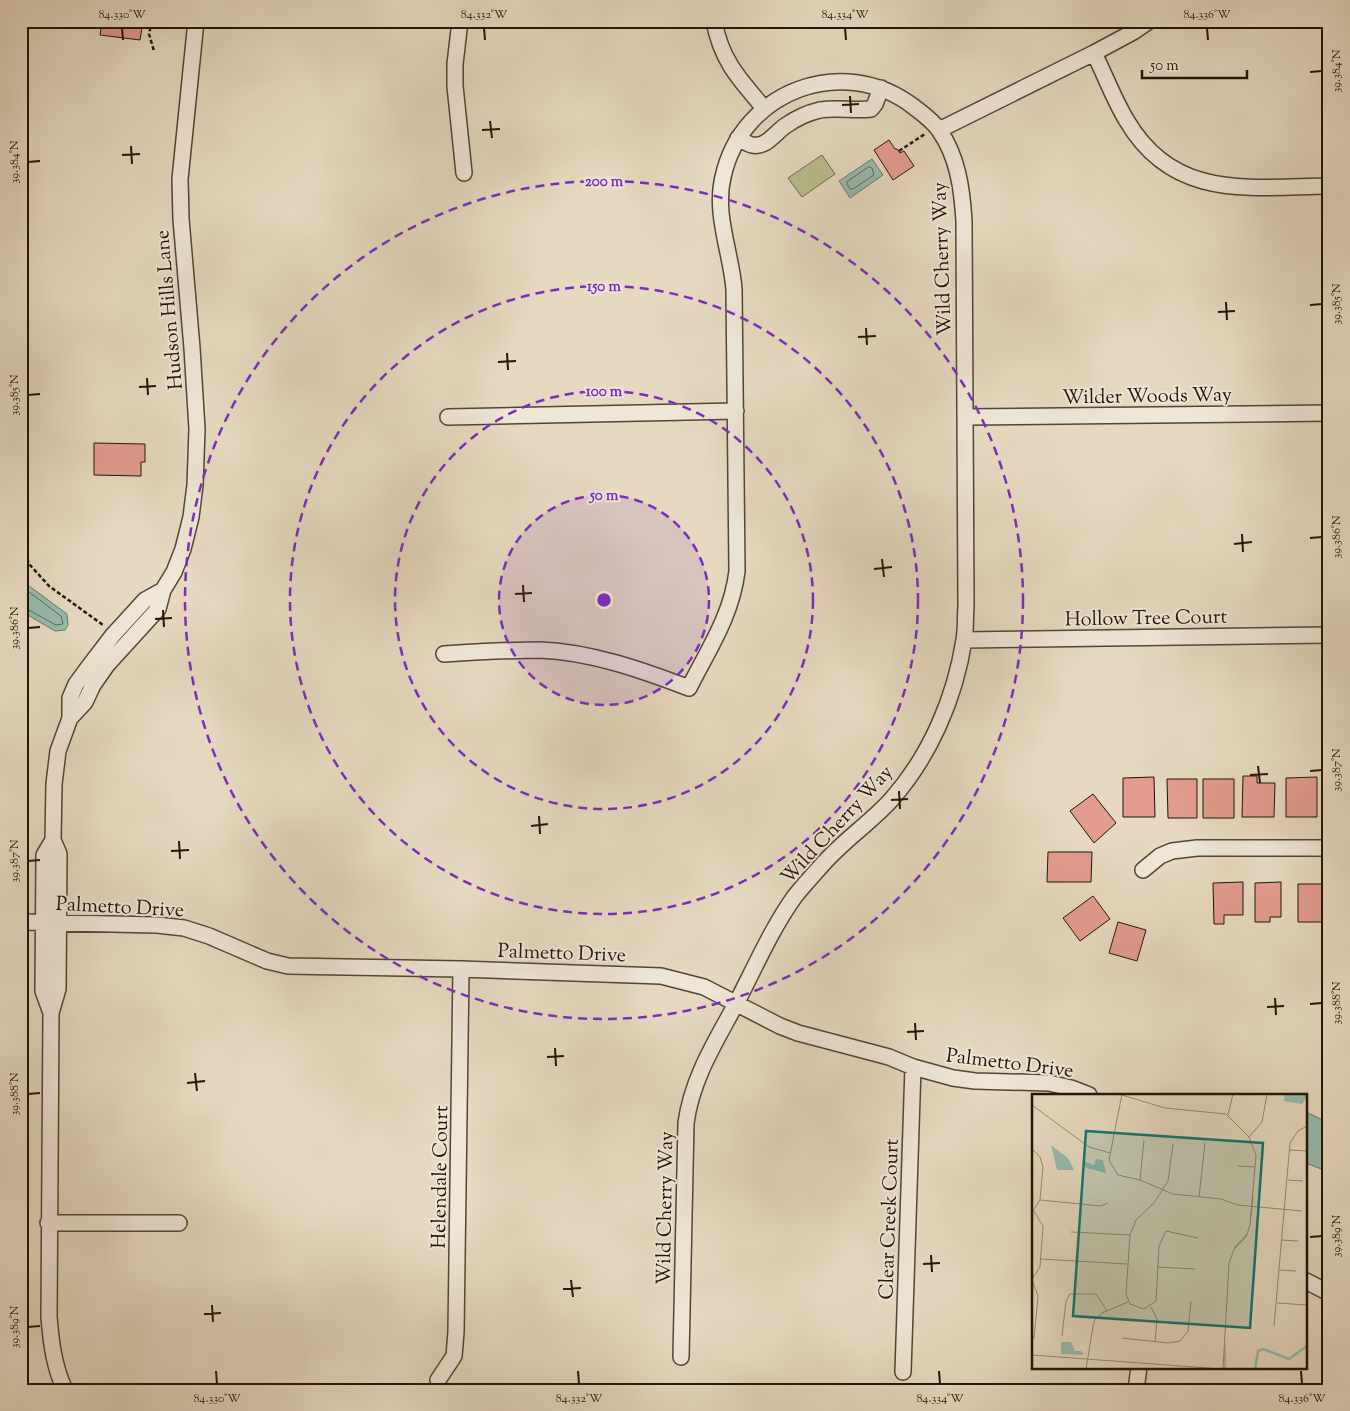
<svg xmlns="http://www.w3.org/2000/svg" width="1350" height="1411" viewBox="0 0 1350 1411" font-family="'Sorts Mill Goudy',serif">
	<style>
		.green { fill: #bbbe8e; stroke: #6e694a }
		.water { fill: #97bbad; stroke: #68786b }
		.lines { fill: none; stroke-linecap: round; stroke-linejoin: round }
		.shore { stroke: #5c685a; stroke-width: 1 }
		.building { fill: #e39c8e; stroke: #221407 }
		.minor-casing { stroke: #534535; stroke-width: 18 }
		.path { stroke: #221407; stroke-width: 2.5; stroke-dasharray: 4 2.5; stroke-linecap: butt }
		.minor { stroke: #efe6d6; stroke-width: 15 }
		.ticks { fill: none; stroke: #221407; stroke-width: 2 }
		.ring { fill: none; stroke: #7b2cbf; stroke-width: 2.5; stroke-dasharray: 9 6 }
		.labels { text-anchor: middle; stroke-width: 4; stroke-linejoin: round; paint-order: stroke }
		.street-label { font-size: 20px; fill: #221407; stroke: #efe6d6 }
		.inset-river { fill: none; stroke: #97bbad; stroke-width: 2.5 }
		.inset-road { fill: none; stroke: #988a76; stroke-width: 1 }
		.view { fill: #0f766e; fill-opacity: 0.15; stroke: #0f766e; stroke-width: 2.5 }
		.inset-edge { fill: none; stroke: #221407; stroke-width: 2.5 }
		.centre { fill: #7b2cbf; stroke: #efe6d6; stroke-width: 2.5 }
		.ring-label { font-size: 15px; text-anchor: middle; font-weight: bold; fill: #7b2cbf; stroke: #efe6d6; stroke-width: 4; stroke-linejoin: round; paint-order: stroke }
		.neatline { fill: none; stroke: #221407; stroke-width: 2 }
		.ticks-label { font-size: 12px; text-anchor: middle; fill: #221407 }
	</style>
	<rect width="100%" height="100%" fill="#e6d9c0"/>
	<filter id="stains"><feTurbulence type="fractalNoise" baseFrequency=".004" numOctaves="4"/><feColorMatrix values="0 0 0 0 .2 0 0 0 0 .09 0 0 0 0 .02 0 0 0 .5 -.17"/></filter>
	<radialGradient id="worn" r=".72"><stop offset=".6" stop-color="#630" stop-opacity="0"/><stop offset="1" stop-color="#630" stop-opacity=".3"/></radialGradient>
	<path class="green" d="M822,155L835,174L802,197L788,178Z"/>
	<path class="water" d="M872,159L883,175L850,198L839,181Z
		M21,575L25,583L67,614L68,625L65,630L55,631L21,611Z
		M1306,1112L1329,1123V1172L1306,1163Z"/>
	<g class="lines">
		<path class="shore" d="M869,167L872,168L874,175L853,189H850L847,184V182Z
			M21,586L61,616L63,624L56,625L25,608L21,607"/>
	</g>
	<path class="building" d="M102,21H143L140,40L100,35Z
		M889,140L895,149H897L900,153L904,151L914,166L893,180L874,150Z
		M94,443L145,444V462H141V476L94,475Z
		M1243,776H1257V783H1275L1274,817H1242Z
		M1154,777L1155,817H1123V778Z
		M1317,777V817H1286V778Z
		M1326,777H1329V819H1325Z
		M1167,779H1197V818H1168Z
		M1203,779H1234V818H1203Z
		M1093,794L1116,823L1094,843L1070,811Z
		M1048,852H1092L1091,882H1047Z
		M1243,882V915H1224V924H1214L1213,883Z
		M1281,882V917H1270V922H1255V883Z
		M1298,884H1325L1324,922H1298Z
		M1093,896L1110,919L1080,941L1063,918Z
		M1118,922L1146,930L1137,961L1109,953Z"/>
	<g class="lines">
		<defs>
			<path id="minor" d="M460,21L455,64V86L464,173
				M714,21C721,60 739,79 764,108
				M1094,53C1105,75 1114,100 1127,121C1174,201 1250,187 1329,186
				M939,130L1094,53L1133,32L1149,21
				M738,138C742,140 747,144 752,145C766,148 775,133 785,126C795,119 807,113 820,110C837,107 854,111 871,109L875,104L881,88
				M448,417L736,411
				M965,417L1329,413
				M964,640L1329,635
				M444,654C476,652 508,650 540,650C591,652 642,670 689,688C708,650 732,615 737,571L734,289C731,252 714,214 723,177C742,90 844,53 914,107C923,114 933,121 939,130C958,157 962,189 964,221L966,607C965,618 966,629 964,640C955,698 930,756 891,800C870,823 843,841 822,865C813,875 804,885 795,896C772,928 755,967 737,1002C716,1041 692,1078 686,1123L681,1357
				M70,718L85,702L93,685L107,665L158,609L163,590L174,572L183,549L191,517L195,485L197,429L192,348L181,219L180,179L196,21
				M1143,870L1160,856L1172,851L1197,848H1329
				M21,922L157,925L184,928L209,936L267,961L288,966L461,969L661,976L704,987L780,1026L798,1033L889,1057L913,1067L953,1078L975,1081L1049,1083L1071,1088L1089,1095
				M51,1013L43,991L44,855L53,840
				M48,1223H179
				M1306,1281L1329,1293
				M903,1372L913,1067
				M438,1380L454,1356L456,1332L461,969
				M65,1390C54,1367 51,1342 49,1317L51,1013L58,989L59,854L53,840L54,784L58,751L70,718V698L76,684L90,665L113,635L145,600L163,590
				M1136,1390L1139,1367"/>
		</defs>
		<use href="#minor" class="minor-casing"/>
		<path class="path" d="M152,21L149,34L154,51
			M899,151L925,134
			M21,547L30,565L49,586L103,625"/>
		<use href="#minor" class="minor"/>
	</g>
	<path class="ticks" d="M122,28L123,40M484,28L485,40M845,28L846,40M1207,28L1208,40M1310,72L1322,71M850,96L851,113M842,105L859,104M490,121L492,138M482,130L500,129M131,146L132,164M122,155L140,154M28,162L40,161M1226,302L1227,320M1310,305L1322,304M1218,312L1235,311M866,328L867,345M858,337L876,336M507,353L508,370M498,362L516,361M147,378L148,395M139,387L156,386M28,395L40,394M1242,534L1243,552M1310,538L1322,537M1234,544L1252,542M882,559L884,577M874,569L892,567M523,585L524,602M515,594L532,593M163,610L164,627M155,619L172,618M28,628L40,627M1258,766L1260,783M1310,771L1322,770M1250,775L1268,774M899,791L900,809M891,800L908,799M539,816L540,834M531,826L548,824M179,841L180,859M171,851L189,850M28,861L40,860M1275,998L1276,1015M1310,1004L1322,1003M1267,1007L1284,1006M915,1023L916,1040M907,1032L924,1031M555,1048L556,1066M547,1057L564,1056M195,1073L197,1091M187,1083L205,1081M28,1094L40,1093M1310,1237L1322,1236M931,1255L932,1272M923,1264L940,1263M571,1280L573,1297M563,1289L581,1288M212,1305L213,1322M204,1314L221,1313M28,1327L40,1326M216,1371L217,1384M578,1371L579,1384M939,1371L940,1384M1301,1371L1302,1384"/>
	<circle cx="604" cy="600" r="105" fill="#7b2cbf" fill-opacity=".12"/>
	<g class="ring">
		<circle cx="604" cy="600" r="105"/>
		<circle cx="604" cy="600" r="209"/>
		<circle cx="604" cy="600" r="314"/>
		<circle cx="604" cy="600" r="419"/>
	</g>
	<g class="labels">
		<g class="street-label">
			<text transform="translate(941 259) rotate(-92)" y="7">Wild Cherry Way</text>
			<text transform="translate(168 310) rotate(-95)" y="7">Hudson Hills Lane</text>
			<text transform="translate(1147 395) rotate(-1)" y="7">Wilder Woods Way</text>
			<text transform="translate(1146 617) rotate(-1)" y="7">Hollow Tree Court</text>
			<text transform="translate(836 824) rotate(-47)" y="7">Wild Cherry Way</text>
			<text transform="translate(120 906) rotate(3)" y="7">Palmetto Drive</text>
			<text transform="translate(562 952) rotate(2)" y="7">Palmetto Drive</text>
			<text transform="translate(1010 1062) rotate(7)" y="7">Palmetto Drive</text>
			<text transform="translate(439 1177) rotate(-89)" y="7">Helendale Court</text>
			<text transform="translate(664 1208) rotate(-89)" y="7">Wild Cherry Way</text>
			<text transform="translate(888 1219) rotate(-88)" y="7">Clear Creek Court</text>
		</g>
	</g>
	<g transform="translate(1032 1094)">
		<rect width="275" height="275" fill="#e6d9c0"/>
		<path d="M253,0H275V3L270,10L252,7ZM19,51L36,64L42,76H25ZM64,65L71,66L74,79L54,74L51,67L62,71ZM29,248H39L43,257H49L52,261L29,260Z" fill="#97bbad"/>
		<path class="inset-river" d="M223,275L226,257L231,255L257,265L275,252"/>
		<path class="inset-road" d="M90,0L77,66L86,81L108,86L141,100L189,105L206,111L270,117M90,1L133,14L194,20L217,43L224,61L218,131L214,143L202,155M0,11L57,53L78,59M196,21L201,0M217,43L230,28L235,0M141,50L136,87L122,109L104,126L98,141L94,200L98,210L112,215L124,207L127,152L134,137L166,144M0,55L8,63L11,73L8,106L2,115M258,56L275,57M206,72L223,73M108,86L112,46M256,86L271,87M167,103L173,49M8,106L69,112L76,109M0,114L11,132L8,173L0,185M219,123L221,102M39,138L98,141M249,146L266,147M9,165L95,170M125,173L163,175M247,176L264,177M0,186L6,202L2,245M245,209L275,211M119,213L125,225L123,248M242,232L258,49L266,37L275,32M30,242L34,207L38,200H64L75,217M90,244L136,249L148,247L156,237L159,207M193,251V275M0,261L189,275M54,275L62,227L70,219L96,208M191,275L197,169L203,153L215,140"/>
		<path class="view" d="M54,37L231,49L218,234L41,222Z"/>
		<rect width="275" height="275" class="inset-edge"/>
	</g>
	<circle cx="604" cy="600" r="8" class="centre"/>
	<g class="ring-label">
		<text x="604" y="186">200 m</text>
		<text x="604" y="291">150 m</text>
		<text x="604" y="396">100 m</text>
		<text x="604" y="500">50 m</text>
	</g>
	<rect width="1350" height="1411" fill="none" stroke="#e6d9c0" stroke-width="55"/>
	<path d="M1142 70v8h105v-8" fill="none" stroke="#221407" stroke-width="2.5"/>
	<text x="1150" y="70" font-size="15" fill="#221407" stroke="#efe6d6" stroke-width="4" paint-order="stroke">50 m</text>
	<rect x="28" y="28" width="1294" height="1356" class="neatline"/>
	<g class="ticks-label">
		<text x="122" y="18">84.330°W</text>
		<text x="484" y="18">84.332°W</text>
		<text x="845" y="18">84.334°W</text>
		<text x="1207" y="18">84.336°W</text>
		<text transform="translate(1336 71) rotate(-90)" y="4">39.384°N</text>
		<text transform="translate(14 162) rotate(-90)" y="4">39.384°N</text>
		<text transform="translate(1336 304) rotate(-90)" y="4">39.385°N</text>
		<text transform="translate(14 395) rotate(-90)" y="4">39.385°N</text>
		<text transform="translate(1336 537) rotate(-90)" y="4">39.386°N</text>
		<text transform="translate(14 628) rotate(-90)" y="4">39.386°N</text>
		<text transform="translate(1336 770) rotate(-90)" y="4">39.387°N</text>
		<text transform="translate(14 861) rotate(-90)" y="4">39.387°N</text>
		<text transform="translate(1336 1003) rotate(-90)" y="4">39.388°N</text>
		<text transform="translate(14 1094) rotate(-90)" y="4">39.388°N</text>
		<text transform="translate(1336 1236) rotate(-90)" y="4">39.389°N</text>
		<text transform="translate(14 1327) rotate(-90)" y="4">39.389°N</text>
		<text x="217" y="1402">84.330°W</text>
		<text x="579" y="1402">84.332°W</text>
		<text x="940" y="1402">84.334°W</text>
		<text x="1302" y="1402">84.336°W</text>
	</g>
	<rect width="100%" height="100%" filter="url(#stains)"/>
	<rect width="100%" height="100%" fill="url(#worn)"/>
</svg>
